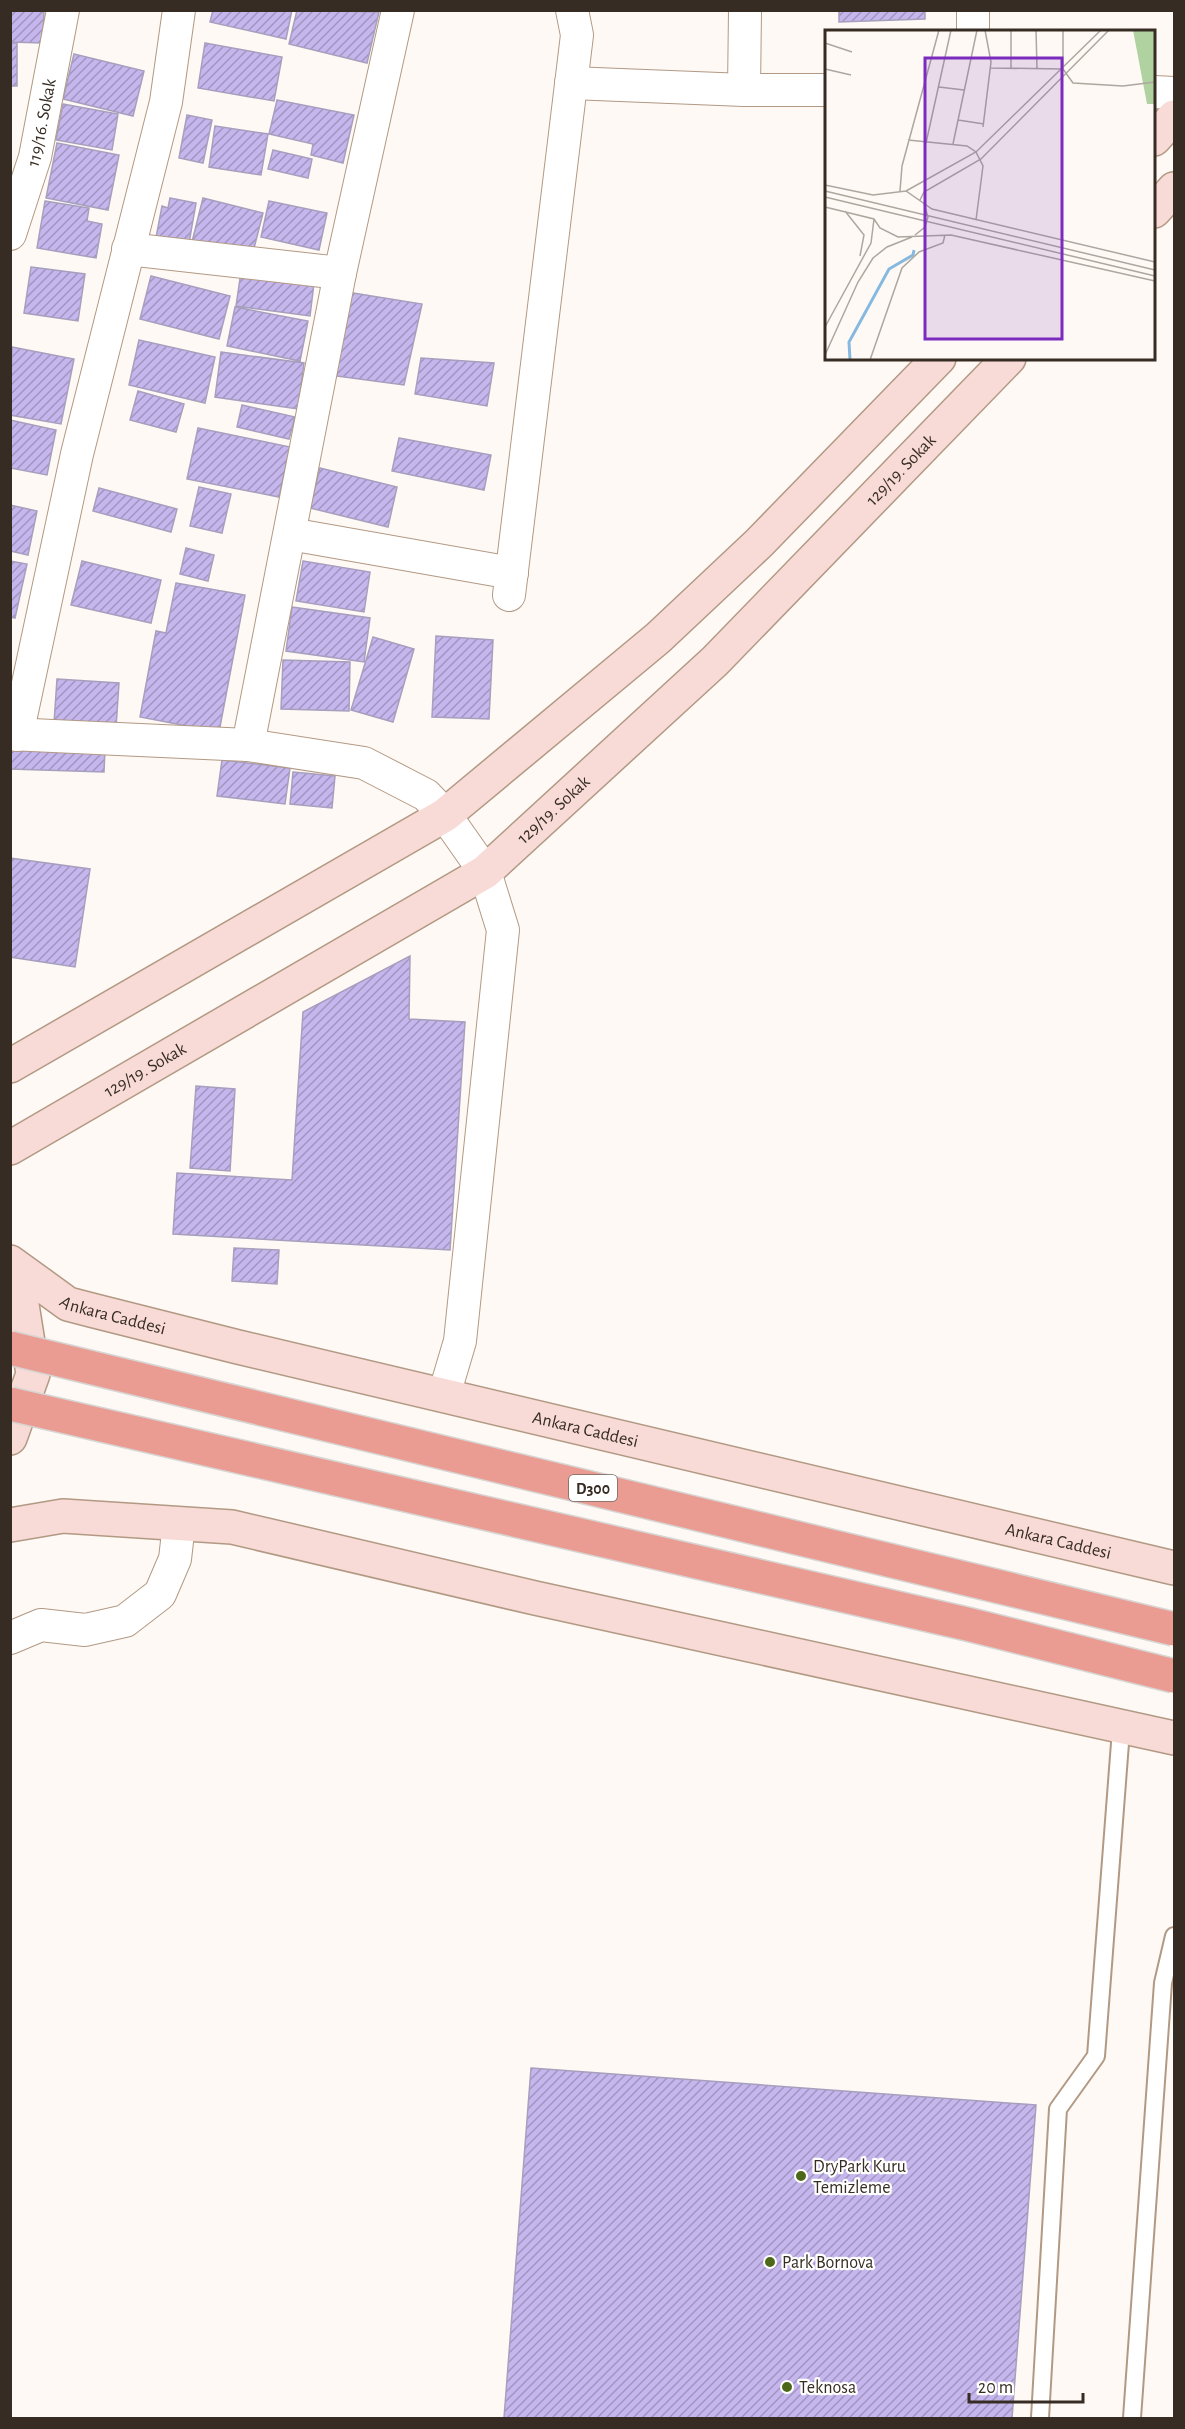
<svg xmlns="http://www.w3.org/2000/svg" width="1185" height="2429" viewBox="0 0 1185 2429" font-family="'Alegreya Sans',sans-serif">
	<defs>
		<pattern id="building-hatch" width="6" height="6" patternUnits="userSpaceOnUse" patternTransform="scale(1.5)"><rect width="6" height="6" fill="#c5b7ee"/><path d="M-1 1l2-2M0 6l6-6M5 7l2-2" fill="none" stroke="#a195c0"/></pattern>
	</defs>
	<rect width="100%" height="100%" fill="#fef9f4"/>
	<path fill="url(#building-hatch)" stroke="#a69fbd" stroke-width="1.5" d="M 10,10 L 44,10 L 43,43 L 10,42 Z
		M 213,10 L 292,10 L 286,39 L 210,22 Z
		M 297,10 L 379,12 L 367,63 L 289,44 Z
		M 839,10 L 925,10 L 925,19 L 839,22 Z
		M 10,43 L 17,43 L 17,86 L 10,86 Z
		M 205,43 L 282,57 L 274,101 L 198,88 Z
		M 74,54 L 144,71 L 133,116 L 63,99 Z
		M 277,100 L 354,115 L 343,163 L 311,155 L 313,144 L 269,134 Z
		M 63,104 L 118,114 L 112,150 L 56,140 Z
		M 187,115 L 212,120 L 203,163 L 179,158 Z
		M 215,126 L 268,134 L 261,175 L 209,167 Z
		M 57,143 L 119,155 L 108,210 L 46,198 Z
		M 273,150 L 312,159 L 308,178 L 268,169 Z
		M 170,198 L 196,203 L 188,249 L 155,243 L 162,206 L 168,208 Z
		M 203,198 L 263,213 L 251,260 L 191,246 Z
		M 45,201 L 89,208 L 87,221 L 102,224 L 96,258 L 37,248 Z
		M 269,201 L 327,213 L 319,250 L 261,237 Z
		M 242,265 L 315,275 L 310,316 L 236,306 Z
		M 31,267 L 85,274 L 78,321 L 24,313 Z
		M 151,276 L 230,296 L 219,339 L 140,319 Z
		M 347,292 L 422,304 L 404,385 L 330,375 Z
		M 235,307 L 308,321 L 300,361 L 227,346 Z
		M 139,340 L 215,357 L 205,403 L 129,385 Z
		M 12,347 L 74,359 L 61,424 L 10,415 Z
		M 221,352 L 304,363 L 298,409 L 215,397 Z
		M 421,358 L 494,363 L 487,406 L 415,394 Z
		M 138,391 L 184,404 L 176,432 L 130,420 Z
		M 242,405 L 295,417 L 289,439 L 237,427 Z
		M 10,420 L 56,430 L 47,475 L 10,468 Z
		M 198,428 L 290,447 L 279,497 L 187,479 Z
		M 399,438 L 491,455 L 484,490 L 392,471 Z
		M 320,468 L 397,487 L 388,527 L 310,508 Z
		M 199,487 L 231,494 L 222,533 L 190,526 Z
		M 99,488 L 177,509 L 171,532 L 93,511 Z
		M 10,505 L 37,511 L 28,555 L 10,551 Z
		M 186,548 L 214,555 L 208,581 L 180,574 Z
		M 10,561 L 27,564 L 15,618 L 10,617 Z
		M 82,561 L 161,580 L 151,623 L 71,605 Z
		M 303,561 L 370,572 L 364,612 L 296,601 Z
		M 176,583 L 245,595 L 219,732 L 140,717 L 156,631 L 166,633 Z
		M 292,607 L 370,618 L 364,662 L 286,651 Z
		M 436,636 L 493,640 L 489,719 L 432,717 Z
		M 373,637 L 414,649 L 393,722 L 351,710 Z
		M 283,660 L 350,662 L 349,711 L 281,709 Z
		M 57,679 L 119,683 L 116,728 L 54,723 Z
		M 10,746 L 105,749 L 104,772 L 10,769 Z
		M 222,760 L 290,768 L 285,804 L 217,796 Z
		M 293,772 L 335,776 L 332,808 L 290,804 Z
		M 10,858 L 90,869 L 75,967 L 10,957 Z
		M 410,956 L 409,1019 L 465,1022 L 450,1250 L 173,1234 L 177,1173 L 292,1180 L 303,1012 Z
		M 196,1086 L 235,1089 L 230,1171 L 190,1168 Z
		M 234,1248 L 279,1250 L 277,1284 L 232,1281 Z
		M 531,2068 L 1036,2105 L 1012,2418 L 504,2418 Z"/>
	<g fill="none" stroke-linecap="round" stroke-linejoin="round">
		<defs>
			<path id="service" d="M 1040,2418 L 1058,2109 L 1096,2056 L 1121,1730 L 1113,1728
				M 1132,2418 L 1163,1983 L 1174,1936"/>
			<g id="minor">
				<path d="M 973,10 L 973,32"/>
				<path d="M 571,83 L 744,90 L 826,90"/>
				<path d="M 744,90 L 745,10"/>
				<path d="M 1154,92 L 1174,93"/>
				<path id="s1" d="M 10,234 L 35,157 L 63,10"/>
				<path d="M 128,249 L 340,273"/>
				<path d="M 290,534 L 512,573"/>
				<path d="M 509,595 L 577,35 L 572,10"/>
				<path d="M 10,734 L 248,745 L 364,763 L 426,795 L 445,815 L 485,872 L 503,930 L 460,1341 L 444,1395"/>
				<path d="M 17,735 L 77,454 L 166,102 L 179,10"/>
				<path d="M 248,745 L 340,273 L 398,10"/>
				<path d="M 10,1638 L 41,1625 L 85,1630 L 125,1621 L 160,1594 L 175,1559 L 179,1524"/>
			</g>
			<g id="secondary">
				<path d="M 1154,139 L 1174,117"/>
				<path d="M 1154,211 L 1174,189"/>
				<path d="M 10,1066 L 445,815 L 658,638 L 759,543 L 939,358"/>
				<path id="s2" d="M 10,1148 L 485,872 L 715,661 L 1009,358"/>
				<path id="s3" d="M 10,1262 L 68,1304 L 91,1310 L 238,1347 L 1174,1568"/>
				<path d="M 10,1281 L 20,1292 L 33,1374 L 10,1438"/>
				<path d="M 10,1525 L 63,1516 L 232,1527 L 535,1598 L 1174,1738"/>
			</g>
		</defs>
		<use href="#service" stroke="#b29984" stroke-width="20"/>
		<use href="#minor" stroke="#b29984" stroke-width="34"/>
		<use href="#secondary" stroke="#b29984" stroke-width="36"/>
		<use href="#service" stroke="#fff" stroke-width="16"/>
		<use href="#minor" stroke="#fff" stroke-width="32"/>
		<use href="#secondary" stroke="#f8dad6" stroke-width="33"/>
		<defs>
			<path id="trunk-bridge" d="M 10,1348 L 1174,1629
				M 10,1404 L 967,1624 L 1174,1676"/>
		</defs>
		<use href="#trunk-bridge" stroke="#d7d5d3" stroke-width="36" stroke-linecap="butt"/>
		<use href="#trunk-bridge" stroke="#eb9c92" stroke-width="33"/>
	</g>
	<g fill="#4e681a" stroke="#fff" stroke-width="2">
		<circle cx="801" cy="2176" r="6"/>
		<circle cx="770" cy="2262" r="6"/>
		<circle cx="787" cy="2387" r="6"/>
	</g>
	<g text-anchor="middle" stroke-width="4.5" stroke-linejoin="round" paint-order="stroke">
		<rect fill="#fff" stroke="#726b65" stroke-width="1.5" x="569" y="1475" width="48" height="26" rx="4.5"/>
		<g font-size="16" font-weight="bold" fill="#362c23">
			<text x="593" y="1494">D300</text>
		</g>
		<g font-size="18" fill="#362c23" stroke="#fff">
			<text dy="6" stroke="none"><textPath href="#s1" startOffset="116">119/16. Sokak</textPath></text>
			<text dy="6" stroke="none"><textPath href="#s2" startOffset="1128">129/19. Sokak</textPath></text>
			<text dy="6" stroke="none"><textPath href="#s2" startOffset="642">129/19. Sokak</textPath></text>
			<text dy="6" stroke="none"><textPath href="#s2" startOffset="156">129/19. Sokak</textPath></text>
			<text dy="6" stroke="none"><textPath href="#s3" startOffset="118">Ankara Caddesi</textPath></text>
			<text dy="6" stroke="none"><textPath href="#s3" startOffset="604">Ankara Caddesi</textPath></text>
			<text dy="6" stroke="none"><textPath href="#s3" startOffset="1090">Ankara Caddesi</textPath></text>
		</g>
		<g font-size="18" fill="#362c23" stroke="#fff" text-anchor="start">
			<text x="813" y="2172">DryPark Kuru<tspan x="813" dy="21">Temizleme</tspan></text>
			<text x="782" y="2268">Park Bornova</text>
			<text x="799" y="2393">Teknosa</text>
		</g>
	</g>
	<g transform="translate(825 30)">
		<rect width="330" height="330" fill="#fef9f4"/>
		<path d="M 308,0 L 330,0 L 330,74 L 322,74 Z" fill="#afd2a0"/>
		<path fill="none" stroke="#85b9e0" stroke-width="3" d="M 25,330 L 24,312 L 64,239 L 88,225 L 89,220"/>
		<path fill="none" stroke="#aea7a0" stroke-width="1.5" d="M 211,0 L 212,38M 238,0 L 238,39 L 248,53 L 298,56 L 330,52M 0,13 L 27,22M 166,38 L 238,39M 186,38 L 186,0M 0,39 L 26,45M 114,57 L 139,60M 133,90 L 159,94M 158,97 L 166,32 L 160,0M 83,110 L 142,116 L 151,122 L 158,136 L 151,190M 101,113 L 126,0M 128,114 L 152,0M 0,155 L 48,165 L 81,161 L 107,179 L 330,232M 0,161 L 330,240M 75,161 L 77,136 L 114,0M 81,161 L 151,122 L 276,0M 0,167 L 330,246M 95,170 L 99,162 L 156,129 L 284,0M 0,177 L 49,189 L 55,198 L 73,207 L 126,205 L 330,251M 20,181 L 39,205 L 35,226M 90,205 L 100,197 L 103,187 L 99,174M 0,297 L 46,213 L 49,189M 0,325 L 33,252 L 48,228 L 62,217 L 87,207M 45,330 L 77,238 L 94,222 L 118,213 L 120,205"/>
		<path fill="#7b2cbf" fill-opacity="0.15" stroke="#7b2cbf" stroke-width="3" d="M 100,28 L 237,28 L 237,309 L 100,309 Z"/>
		<rect width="330" height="330" fill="none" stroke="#362c23" stroke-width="3"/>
	</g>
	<rect width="1185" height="2429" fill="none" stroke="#362c23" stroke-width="24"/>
	<path d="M969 2393v9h114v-9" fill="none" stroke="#362c23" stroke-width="3"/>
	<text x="978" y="2393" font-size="18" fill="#362c23" stroke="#ffffff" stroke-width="4.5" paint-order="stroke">20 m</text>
</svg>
